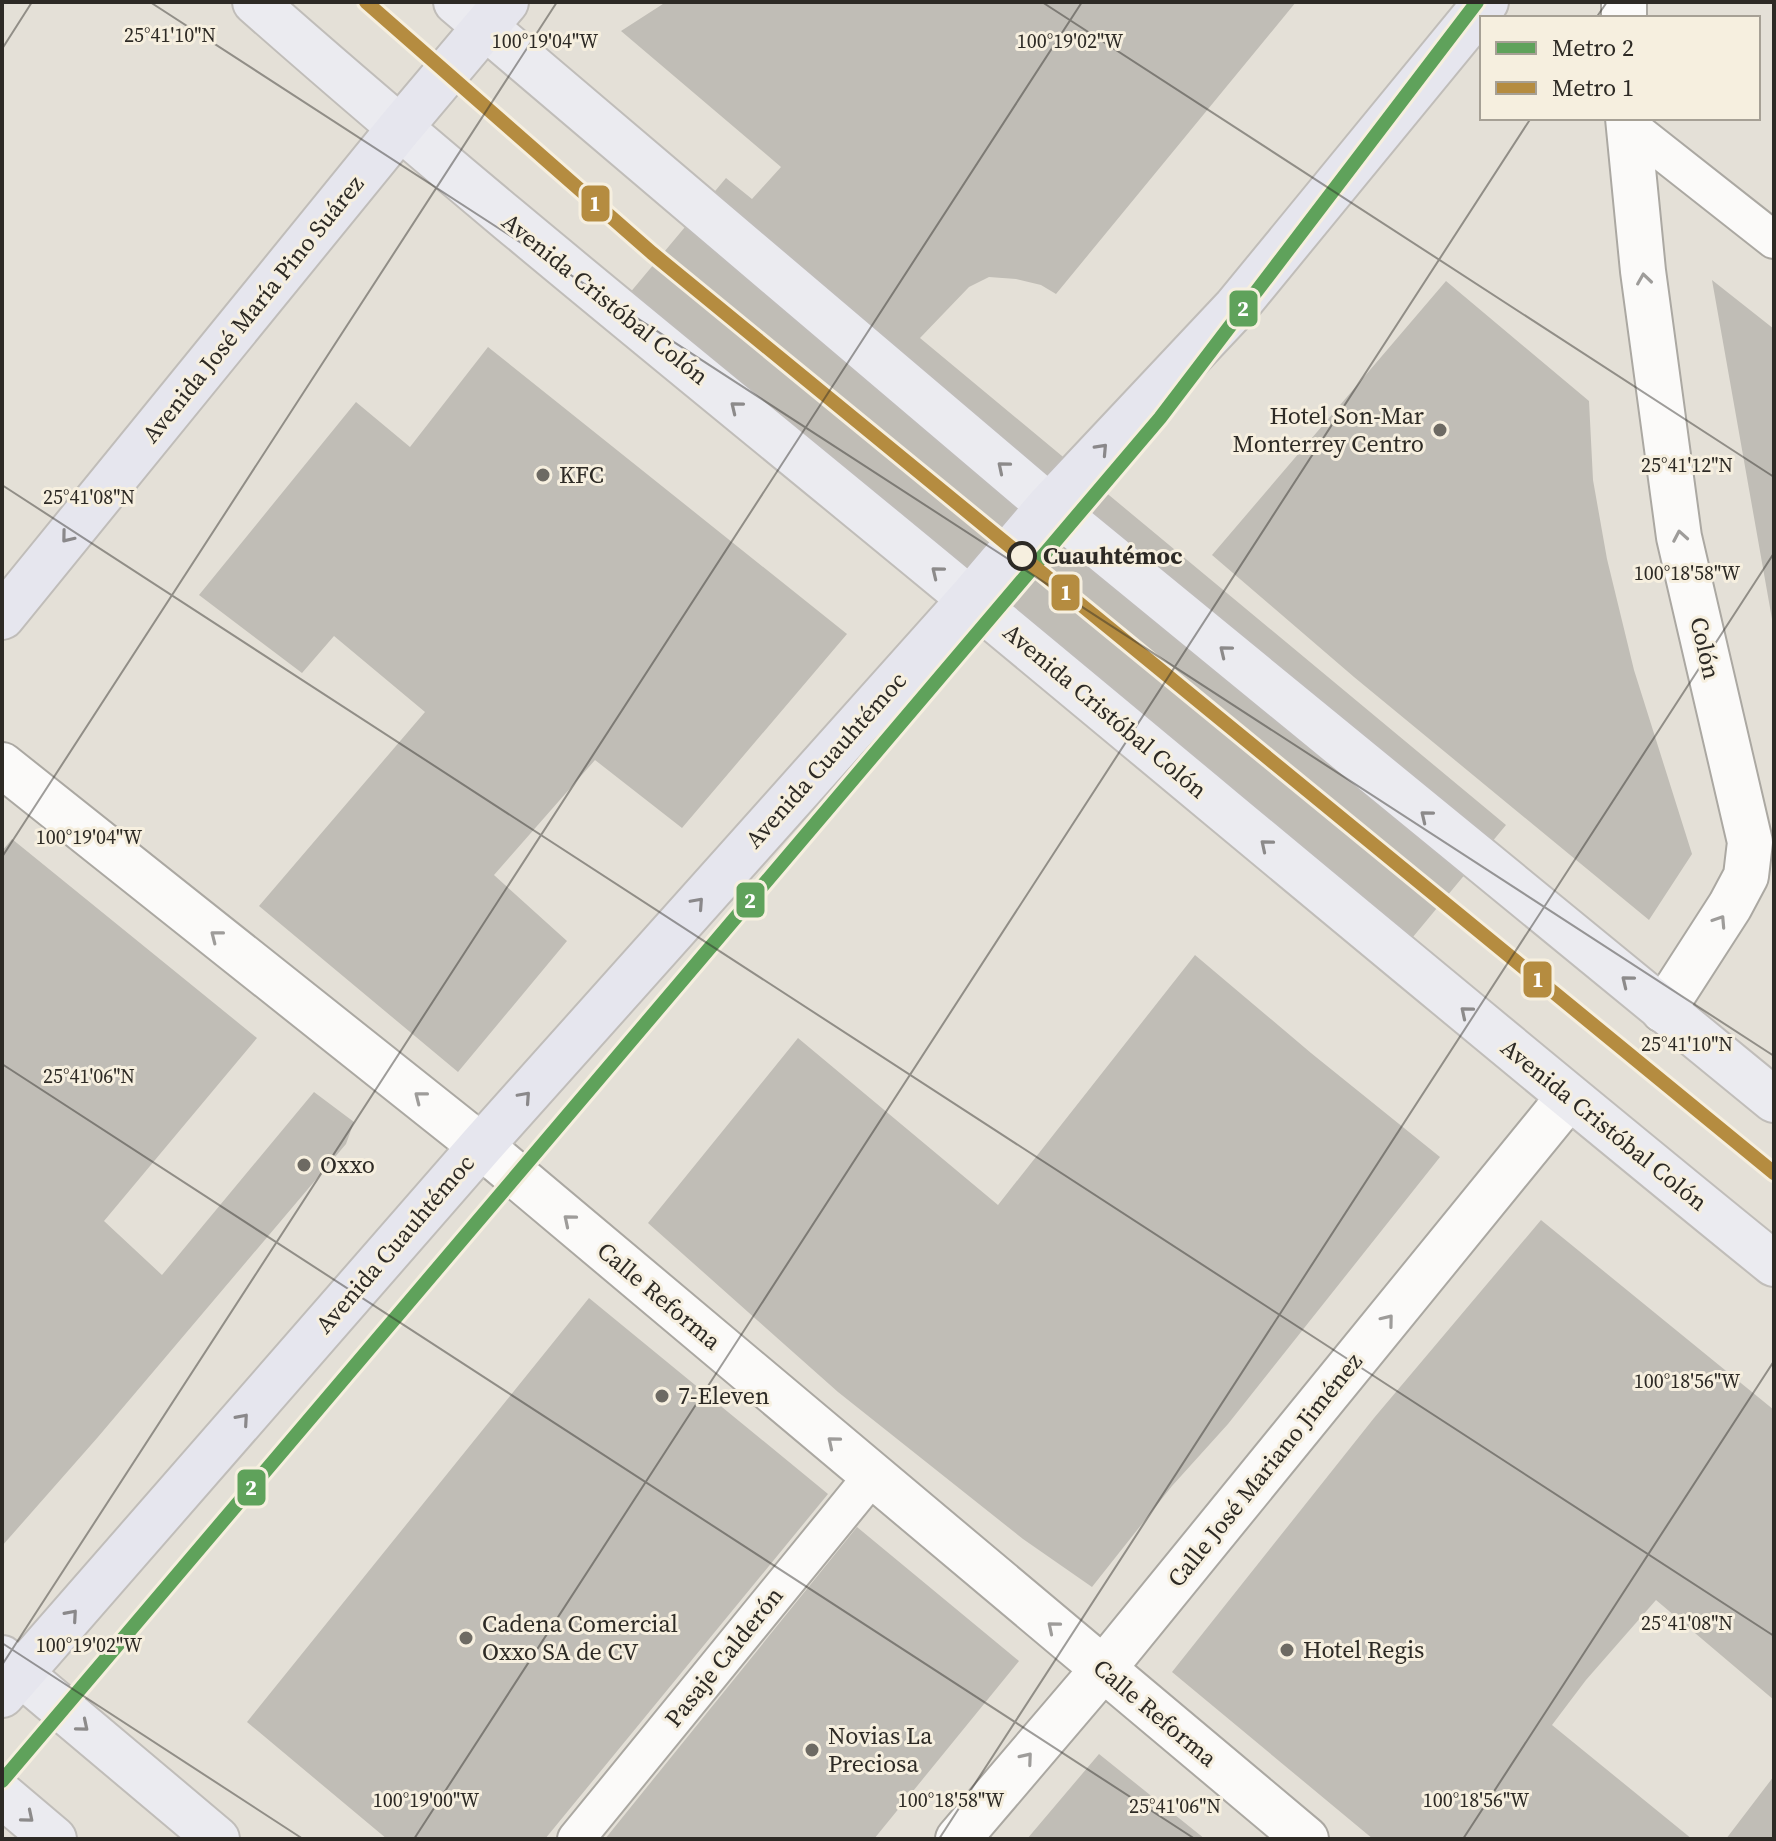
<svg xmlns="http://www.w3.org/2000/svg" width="1776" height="1841" viewBox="0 0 1776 1841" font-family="'Source Serif 4',serif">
	<rect width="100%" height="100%" fill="#e4e0d7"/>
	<path fill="#c0bdb6" d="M 666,2 L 1296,2 L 1056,294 L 1041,285 L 1016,279 L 989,277 L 969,287 L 920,338 L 1506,825 L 1388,967 L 608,319 L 726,178 L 752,199 L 781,167 L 621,31 Z
		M 1712,280 L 1774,329 L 1774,619 L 1772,619 Z
		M 1446,281 L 1589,401 L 1593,480 L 1607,559 L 1634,670 L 1692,854 L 1649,920 L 1354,677 L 1212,555 Z
		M 488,347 L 847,634 L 682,828 L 595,760 L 494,875 L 567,941 L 458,1072 L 259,906 L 425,712 L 334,636 L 302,673 L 199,595 L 356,402 L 410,447 Z
		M 12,839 L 257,1038 L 104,1221 L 162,1275 L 314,1092 L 354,1122 L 346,1144 L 98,1437 L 2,1546 L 2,851 Z
		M 1195,955 L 1311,1053 L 1440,1157 L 1228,1424 L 1172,1486 L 1092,1587 L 1023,1539 L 838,1392 L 648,1223 L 798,1038 L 998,1205 Z
		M 1541,1220 L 1774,1410 L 1774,1700 L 1656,1600 L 1586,1680 L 1552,1725 L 1692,1839 L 1373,1839 L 1172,1672 L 1374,1418 Z
		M 589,1298 L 828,1494 L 545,1839 L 387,1839 L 247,1722 Z
		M 857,1527 L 1019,1661 L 874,1839 L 605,1839 Z
		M 1099,1754 L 1205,1839 L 1027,1839 Z
		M 1774,1776 L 1774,1839 L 1726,1839 Z"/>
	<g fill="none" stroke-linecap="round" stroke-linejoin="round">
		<defs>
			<path id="pedestrian" d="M 1628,125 L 1774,240
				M 576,1839 L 873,1475"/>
			<path id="minor" d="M 1624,2 L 1624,18
				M 1628,118 L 1643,271 L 1679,537 L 1750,842 L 1746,876 L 1730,906 L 1663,1010
				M 958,1839 L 1103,1669 L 1569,1097"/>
			<path id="tertiary" d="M 2,765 L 481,1146 L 1306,1839"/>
			<path id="primary" d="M 255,2 C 488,208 731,401 971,600 C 1238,821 1504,1045 1774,1264
				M 456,2 L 1049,506 L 1774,1100
				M 2,1658 L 217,1839
				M 2,1795 L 54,1839"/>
			<path id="trunk" d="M 2,617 L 399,129 L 506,2
				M 2,1695 L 481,1146 L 970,599 L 1049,506 L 1236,307 L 1486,2"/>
		</defs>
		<use href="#pedestrian" stroke="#aba8a2" stroke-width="40"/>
		<use href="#minor" stroke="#aba8a2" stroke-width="48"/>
		<use href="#tertiary" stroke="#aba8a2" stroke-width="48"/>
		<use href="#primary" stroke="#c0bdb9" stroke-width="48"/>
		<use href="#trunk" stroke="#c0bdb9" stroke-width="48"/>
		<use href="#pedestrian" stroke="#fbfaf9" stroke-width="36"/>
		<use href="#minor" stroke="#fbfaf9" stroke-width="44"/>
		<use href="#tertiary" stroke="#fbfaf9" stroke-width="44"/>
		<use href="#primary" stroke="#ebebf0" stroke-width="44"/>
		<use href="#trunk" stroke="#e6e6ee" stroke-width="44"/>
		<defs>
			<path id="metro-1" d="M 2,1781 L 1160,418 L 1477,2"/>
			<path id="metro-2" d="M 366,2 L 652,253 L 1774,1173"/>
		</defs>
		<use href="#metro-1" stroke="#f6efdf" stroke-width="20"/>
		<use href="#metro-2" stroke="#f6efdf" stroke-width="20"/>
		<use href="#metro-1" stroke="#5fa25b" stroke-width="14"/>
		<use href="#metro-2" stroke="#b58c40" stroke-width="14"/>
	</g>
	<defs><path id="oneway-chevron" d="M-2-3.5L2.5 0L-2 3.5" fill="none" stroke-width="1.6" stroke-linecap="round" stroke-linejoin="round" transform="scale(2)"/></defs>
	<g stroke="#9e9c9a">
		<use href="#oneway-chevron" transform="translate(1644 279) rotate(-98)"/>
		<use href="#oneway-chevron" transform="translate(1680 536) rotate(-100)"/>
		<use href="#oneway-chevron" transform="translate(1720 921) rotate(-57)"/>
		<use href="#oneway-chevron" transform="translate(216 936) rotate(-142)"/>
		<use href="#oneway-chevron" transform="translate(420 1097) rotate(-142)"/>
		<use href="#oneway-chevron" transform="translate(569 1220) rotate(-140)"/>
		<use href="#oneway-chevron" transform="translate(1388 1320) rotate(-51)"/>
		<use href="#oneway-chevron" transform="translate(833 1442) rotate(-140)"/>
		<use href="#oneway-chevron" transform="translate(1053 1627) rotate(-140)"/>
		<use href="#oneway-chevron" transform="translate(1027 1758) rotate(-50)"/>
	</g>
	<g stroke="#8c8a8a">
		<use href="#oneway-chevron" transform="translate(736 407) rotate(-141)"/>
		<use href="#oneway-chevron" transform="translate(1003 467) rotate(-140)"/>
		<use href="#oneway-chevron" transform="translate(937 572) rotate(-141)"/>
		<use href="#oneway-chevron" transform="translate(1225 651) rotate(-141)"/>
		<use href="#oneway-chevron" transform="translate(1426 816) rotate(-141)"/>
		<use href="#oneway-chevron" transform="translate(1266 845) rotate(-140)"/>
		<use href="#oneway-chevron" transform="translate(1627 981) rotate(-141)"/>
		<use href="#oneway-chevron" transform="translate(1466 1012) rotate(-140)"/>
		<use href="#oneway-chevron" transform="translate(83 1726) rotate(40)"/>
		<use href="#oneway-chevron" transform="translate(28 1817) rotate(40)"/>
	</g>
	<g stroke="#8a888a">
		<use href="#oneway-chevron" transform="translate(1102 449) rotate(-47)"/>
		<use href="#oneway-chevron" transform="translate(67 537) rotate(129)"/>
		<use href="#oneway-chevron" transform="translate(698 903) rotate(-48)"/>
		<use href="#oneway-chevron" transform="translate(525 1097) rotate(-48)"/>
		<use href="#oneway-chevron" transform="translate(243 1419) rotate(-49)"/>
		<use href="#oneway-chevron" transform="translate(72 1615) rotate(-49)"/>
	</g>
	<path fill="none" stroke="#2d2a25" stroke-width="2" stroke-opacity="0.45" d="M 150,2 L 1774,1056M 1042,2 L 1774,477M 1596,18 L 1607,2M 2,49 L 32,2M 2,485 L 1774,1636M 2,857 L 557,2M 2,1064 L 1195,1839M 2,1643 L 303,1839M 2,1665 L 1082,2M 414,1839 L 1531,118M 939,1839 L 1774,553M 1463,1839 L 1774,1361"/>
	<g fill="#6d6a63" stroke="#f6efdf" stroke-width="3">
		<circle cx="1440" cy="430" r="8"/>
		<circle cx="543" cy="475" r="8"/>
		<circle cx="304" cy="1165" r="8"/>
		<circle cx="662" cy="1396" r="8"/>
		<circle cx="466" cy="1638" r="8"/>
		<circle cx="1287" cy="1650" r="8"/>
		<circle cx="812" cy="1750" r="8"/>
	</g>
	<circle fill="#f6efdf" stroke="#2d2a25" stroke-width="4" cx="1022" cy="556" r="13"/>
	<g text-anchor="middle" stroke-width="6" stroke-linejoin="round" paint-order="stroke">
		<g font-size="24" fill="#2d2a25" stroke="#f6efdf">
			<text transform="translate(605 299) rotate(39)" y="8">Avenida Cristóbal Colón</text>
			<text transform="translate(253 309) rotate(-51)" y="8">Avenida José María Pino Suárez</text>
			<text transform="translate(1705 648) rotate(77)" y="8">Colón</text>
			<text transform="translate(1105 711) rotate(40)" y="8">Avenida Cristóbal Colón</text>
			<text transform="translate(826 760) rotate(-48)" y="8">Avenida Cuauhtémoc</text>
			<text transform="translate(1604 1125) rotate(39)" y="8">Avenida Cristóbal Colón</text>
			<text transform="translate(395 1244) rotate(-49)" y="8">Avenida Cuauhtémoc</text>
			<text transform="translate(659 1296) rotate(40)" y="8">Calle Reforma</text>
			<text transform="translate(1265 1470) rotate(-51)" y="8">Calle José Mariano Jiménez</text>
			<text transform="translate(724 1657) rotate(-51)" y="8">Pasaje Calderón</text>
			<text transform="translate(1155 1713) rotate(40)" y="8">Calle Reforma</text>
		</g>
		<g font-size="24" fill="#2d2a25" stroke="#f6efdf" text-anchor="start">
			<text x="1424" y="424" text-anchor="end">Hotel Son-Mar<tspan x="1424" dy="28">Monterrey Centro</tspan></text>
			<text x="559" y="483">KFC</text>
			<text x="320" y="1173">Oxxo</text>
			<text x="678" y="1404">7-Eleven</text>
			<text x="482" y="1632">Cadena Comercial<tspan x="482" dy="28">Oxxo SA de CV</tspan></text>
			<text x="1303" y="1658">Hotel Regis</text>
			<text x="828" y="1744">Novias La<tspan x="828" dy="28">Preciosa</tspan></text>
		</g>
		<g font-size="24" font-weight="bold" fill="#2d2a25" stroke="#f6efdf" text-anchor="start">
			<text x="1043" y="564">Cuauhtémoc</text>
		</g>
	</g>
	<g font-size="20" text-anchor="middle" fill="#2d2a25" stroke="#f6efdf" stroke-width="6" stroke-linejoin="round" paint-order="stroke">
		<text x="170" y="42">25°41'10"N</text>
		<text x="545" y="48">100°19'04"W</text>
		<text x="1070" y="48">100°19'02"W</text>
		<text x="1687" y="472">25°41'12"N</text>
		<text x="89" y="504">25°41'08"N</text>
		<text x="1687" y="580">100°18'58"W</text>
		<text x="89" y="844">100°19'04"W</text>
		<text x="1687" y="1051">25°41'10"N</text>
		<text x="89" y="1083">25°41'06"N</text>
		<text x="1687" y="1388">100°18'56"W</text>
		<text x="1687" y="1630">25°41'08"N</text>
		<text x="89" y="1652">100°19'02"W</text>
		<text x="426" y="1807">100°19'00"W</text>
		<text x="951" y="1807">100°18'58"W</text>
		<text x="1476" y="1807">100°18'56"W</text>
		<text x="1175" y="1813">25°41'06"N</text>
	</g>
	<g stroke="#f6efdf" stroke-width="3">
		<rect x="580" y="184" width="31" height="39" rx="8" fill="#b58c40"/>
		<rect x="1228" y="289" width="31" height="39" rx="8" fill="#5fa25b"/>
		<rect x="1050" y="573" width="31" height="39" rx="8" fill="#b58c40"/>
		<rect x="735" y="881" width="31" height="38" rx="8" fill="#5fa25b"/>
		<rect x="1522" y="960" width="31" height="39" rx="8" fill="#b58c40"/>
		<rect x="236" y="1468" width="31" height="39" rx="8" fill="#5fa25b"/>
	</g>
	<g font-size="22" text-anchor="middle" font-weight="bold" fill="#fff">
		<text x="595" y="211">1</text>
		<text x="1243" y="316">2</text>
		<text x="1066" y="600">1</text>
		<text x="750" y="908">2</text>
		<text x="1538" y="987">1</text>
		<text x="251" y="1495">2</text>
	</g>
	<rect width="1776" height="1841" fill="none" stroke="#2d2a25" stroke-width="8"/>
	<rect x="1480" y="16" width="280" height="104" fill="#f6efdf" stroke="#a6a095" stroke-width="2"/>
	<rect x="1496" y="42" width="40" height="12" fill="#5fa25b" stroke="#a6a095" stroke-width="2"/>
	<text x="1552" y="56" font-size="24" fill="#2d2a25">Metro 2</text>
	<rect x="1496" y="82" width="40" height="12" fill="#b58c40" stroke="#a6a095" stroke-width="2"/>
	<text x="1552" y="96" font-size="24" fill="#2d2a25">Metro 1</text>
</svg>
